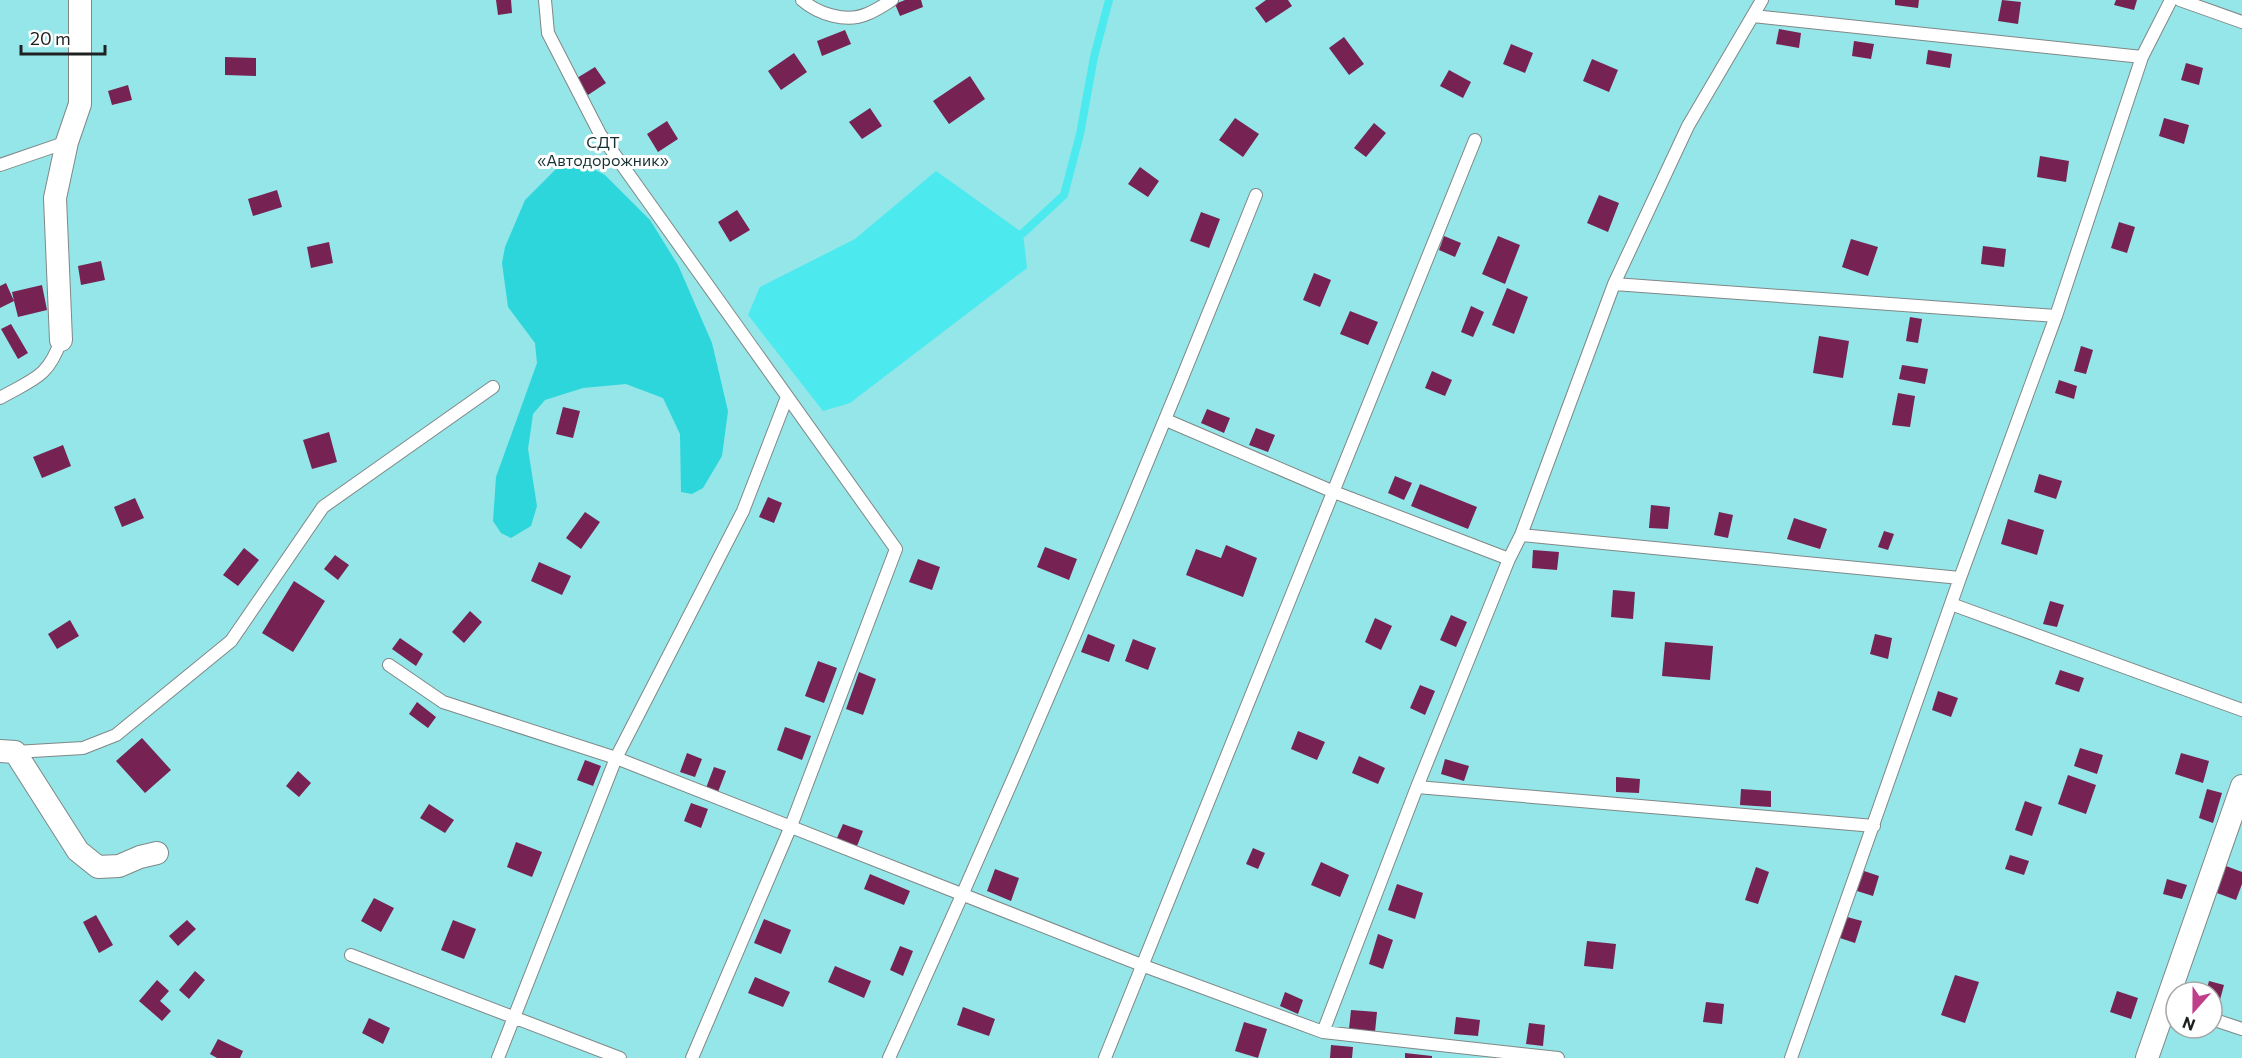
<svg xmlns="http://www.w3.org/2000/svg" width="2242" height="1058" viewBox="0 0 2242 1058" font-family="Commissioner,sans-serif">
	<rect width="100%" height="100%" fill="#eef6f6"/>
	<path fill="#94e6e8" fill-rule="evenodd" d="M 0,0 L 2242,0 L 2242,1058 L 0,1058 ZM 2176,992 L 2212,992 L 2212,1028 L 2176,1028 Z"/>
	<path fill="#2dd6da" d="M 582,163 L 605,175 L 650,220 L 678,265 L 712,343 L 728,411 L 722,456 L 703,488 L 692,494 L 681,492 L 680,434 L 663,398 L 626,384 L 583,388 L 545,400 L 533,414 L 528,449 L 537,506 L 531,526 L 511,538 L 501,533 L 493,521 L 496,477 L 537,363 L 535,343 L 508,307 L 502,263 L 505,247 L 525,200 L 556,169 L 567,164 Z"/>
	<path fill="#4ceaee" d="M 936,171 L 1023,233 L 1027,268 L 850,403 L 823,411 L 748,315 L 760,287 L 855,239 Z"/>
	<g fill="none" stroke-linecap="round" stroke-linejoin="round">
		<path stroke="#4ceaee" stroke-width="8" d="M 1023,233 L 1064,195 L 1080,134 L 1094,57 L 1109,0"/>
	</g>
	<path fill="#762253" d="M 496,0 L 511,0 L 512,13 L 498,15 Z
		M 905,0 L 921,0 L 923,7 L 900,16 L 895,4 Z
		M 1266,0 L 1288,0 L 1292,6 L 1266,23 L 1255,8 Z
		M 1895,0 L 1919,0 L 1918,8 L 1895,5 Z
		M 2002,0 L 2021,2 L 2018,24 L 1998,21 Z
		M 2116,0 L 2137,0 L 2134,10 L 2114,5 Z
		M 1779,29 L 1801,33 L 1799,48 L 1776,44 Z
		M 845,30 L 851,44 L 822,56 L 817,41 Z
		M 1344,37 L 1364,64 L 1349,75 L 1329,48 Z
		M 1854,41 L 1874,44 L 1871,59 L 1852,56 Z
		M 1511,44 L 1533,53 L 1525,73 L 1503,64 Z
		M 1928,50 L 1952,54 L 1950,68 L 1926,64 Z
		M 794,53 L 807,72 L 781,90 L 768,71 Z
		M 225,57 L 256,58 L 256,76 L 225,75 Z
		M 1592,59 L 1618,70 L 1609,92 L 1583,81 Z
		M 2186,63 L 2203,68 L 2199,85 L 2181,80 Z
		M 595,67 L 606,83 L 588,95 L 577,78 Z
		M 1449,70 L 1471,82 L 1463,98 L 1440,86 Z
		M 970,76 L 985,99 L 949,124 L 933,101 Z
		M 128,85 L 132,100 L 112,105 L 108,91 Z
		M 870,108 L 882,126 L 862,139 L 849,122 Z
		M 1235,118 L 1259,134 L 1243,157 L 1219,140 Z
		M 2164,118 L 2189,125 L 2184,144 L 2159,136 Z
		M 667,121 L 678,139 L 658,152 L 647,134 Z
		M 1374,123 L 1386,133 L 1366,157 L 1354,148 Z
		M 2040,156 L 2069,161 L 2066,182 L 2037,177 Z
		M 1140,167 L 1159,181 L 1148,197 L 1128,184 Z
		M 277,190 L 282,207 L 253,216 L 248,199 Z
		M 1599,195 L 1619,203 L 1608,232 L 1587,223 Z
		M 737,210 L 750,230 L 730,242 L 718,222 Z
		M 1201,212 L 1220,219 L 1209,248 L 1190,241 Z
		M 2119,222 L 2135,227 L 2127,253 L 2111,248 Z
		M 1444,236 L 1461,243 L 1455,257 L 1439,250 Z
		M 1498,236 L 1520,245 L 1505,284 L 1482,274 Z
		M 1851,239 L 1878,247 L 1868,276 L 1842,267 Z
		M 329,242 L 333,263 L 311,268 L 307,247 Z
		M 1983,246 L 2006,249 L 2004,267 L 1981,264 Z
		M 101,261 L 105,280 L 81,285 L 78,266 Z
		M 1314,273 L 1331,280 L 1320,307 L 1303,300 Z
		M 6,283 L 14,301 L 12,292 L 42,285 L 47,310 L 18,317 L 14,301 L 0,308 L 0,286 Z
		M 1507,288 L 1528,297 L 1514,334 L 1492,325 Z
		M 1471,306 L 1484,312 L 1473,337 L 1461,332 Z
		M 1350,311 L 1378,322 L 1368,345 L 1340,334 Z
		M 1910,317 L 1922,319 L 1918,343 L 1906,341 Z
		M 11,324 L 28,353 L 18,359 L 1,329 Z
		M 1819,336 L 1849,341 L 1843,378 L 1813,373 Z
		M 2081,346 L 2093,350 L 2086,374 L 2074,371 Z
		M 1902,365 L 1928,369 L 1925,384 L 1899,379 Z
		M 1432,371 L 1452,380 L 1445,396 L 1425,388 Z
		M 2059,380 L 2077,386 L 2074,399 L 2055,393 Z
		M 1898,393 L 1915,396 L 1910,427 L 1892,425 Z
		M 563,407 L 580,411 L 573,438 L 556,434 Z
		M 1207,409 L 1230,418 L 1224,433 L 1201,423 Z
		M 1256,428 L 1275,435 L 1268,452 L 1249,445 Z
		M 329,432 L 337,462 L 312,469 L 303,440 Z
		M 63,445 L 71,466 L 42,478 L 33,457 Z
		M 2039,474 L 2062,481 L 2056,499 L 2034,492 Z
		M 1395,476 L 1412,483 L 1404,500 L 1388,493 Z
		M 1420,484 L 1477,507 L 1468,529 L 1411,506 Z
		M 768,497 L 782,503 L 774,523 L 759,517 Z
		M 135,498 L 144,518 L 122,527 L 114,507 Z
		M 1651,505 L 1670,507 L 1668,529 L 1649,528 Z
		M 585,512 L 600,522 L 581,549 L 566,538 Z
		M 1719,512 L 1733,515 L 1728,538 L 1714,535 Z
		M 1794,518 L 1827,529 L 1820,549 L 1787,539 Z
		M 2008,519 L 2044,530 L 2037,555 L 2001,544 Z
		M 1884,531 L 1894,534 L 1888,550 L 1878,547 Z
		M 1226,545 L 1257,558 L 1243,597 L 1186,575 L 1196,549 L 1221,558 Z
		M 1045,547 L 1077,559 L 1069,580 L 1037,567 Z
		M 244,548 L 259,560 L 238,586 L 223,575 Z
		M 1533,550 L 1559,552 L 1557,570 L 1532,568 Z
		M 335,555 L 349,565 L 338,580 L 324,569 Z
		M 918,559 L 940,567 L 932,590 L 909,582 Z
		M 539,562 L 571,576 L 562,595 L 531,581 Z
		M 294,581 L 325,601 L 293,652 L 262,633 Z
		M 1613,590 L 1635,592 L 1633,619 L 1611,617 Z
		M 2050,601 L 2064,605 L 2057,627 L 2043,624 Z
		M 470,611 L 482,622 L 464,643 L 452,632 Z
		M 1451,615 L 1467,622 L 1456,647 L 1440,640 Z
		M 1375,618 L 1392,626 L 1381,650 L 1365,642 Z
		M 70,620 L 79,636 L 57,649 L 48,634 Z
		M 1088,634 L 1115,645 L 1109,662 L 1081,652 Z
		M 1875,634 L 1892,638 L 1888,659 L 1870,654 Z
		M 400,638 L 423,654 L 416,666 L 392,649 Z
		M 1133,639 L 1156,648 L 1148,670 L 1125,661 Z
		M 1665,642 L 1713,646 L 1710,680 L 1662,676 Z
		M 818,661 L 837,668 L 824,703 L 805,696 Z
		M 2060,670 L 2084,678 L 2079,692 L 2055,684 Z
		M 859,672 L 876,679 L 863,715 L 846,709 Z
		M 1420,685 L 1435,691 L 1425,715 L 1410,708 Z
		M 1938,691 L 1958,698 L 1951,717 L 1932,710 Z
		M 417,702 L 436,717 L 428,728 L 409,714 Z
		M 785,727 L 811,736 L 802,760 L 777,750 Z
		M 1298,731 L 1325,742 L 1317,760 L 1291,749 Z
		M 142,738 L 171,770 L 145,793 L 116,761 Z
		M 2080,748 L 2103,755 L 2097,774 L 2074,766 Z
		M 687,753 L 702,759 L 695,777 L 680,772 Z
		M 2181,753 L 2209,761 L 2203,783 L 2175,774 Z
		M 1359,756 L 1385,768 L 1378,784 L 1352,773 Z
		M 1445,759 L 1469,766 L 1464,781 L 1441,774 Z
		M 585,760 L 601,766 L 593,786 L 577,780 Z
		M 714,767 L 726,771 L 718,792 L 706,788 Z
		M 298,771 L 311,783 L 299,797 L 286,786 Z
		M 2068,775 L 2096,785 L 2086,814 L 2058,804 Z
		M 1616,777 L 1640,779 L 1639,793 L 1616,792 Z
		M 1741,789 L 1771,791 L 1771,807 L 1740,805 Z
		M 2207,789 L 2222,793 L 2213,823 L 2199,818 Z
		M 2025,801 L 2042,807 L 2032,836 L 2015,830 Z
		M 691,803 L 708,809 L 701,828 L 684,821 Z
		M 429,804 L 454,820 L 445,833 L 420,818 Z
		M 843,824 L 863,831 L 857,846 L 837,838 Z
		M 516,842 L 542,852 L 532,877 L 507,867 Z
		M 1253,848 L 1265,853 L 1258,869 L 1246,864 Z
		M 2010,855 L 2029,861 L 2024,875 L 2005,869 Z
		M 1321,862 L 1349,875 L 1340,897 L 1311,885 Z
		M 2226,866 L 2242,872 L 2242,884 L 2236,900 L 2217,893 Z
		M 1756,867 L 1769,872 L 1758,904 L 1745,900 Z
		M 995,869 L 1019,878 L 1011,901 L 987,891 Z
		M 1864,871 L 1879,876 L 1873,896 L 1857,891 Z
		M 870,874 L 910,891 L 904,905 L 864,889 Z
		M 2167,879 L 2187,885 L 2182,899 L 2163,894 Z
		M 1397,884 L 1423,893 L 1415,919 L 1388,910 Z
		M 374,898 L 394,908 L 381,932 L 361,921 Z
		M 96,915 L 113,945 L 99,953 L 83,922 Z
		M 1847,917 L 1862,921 L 1855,943 L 1840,938 Z
		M 764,919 L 791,930 L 781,954 L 754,943 Z
		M 187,920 L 196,929 L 178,946 L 169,936 Z
		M 453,920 L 476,929 L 464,959 L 441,950 Z
		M 1378,934 L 1393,940 L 1383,969 L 1369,964 Z
		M 1587,941 L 1616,944 L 1613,969 L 1584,966 Z
		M 900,946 L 913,951 L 903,976 L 890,970 Z
		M 835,966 L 871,981 L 864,998 L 828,982 Z
		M 195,971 L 205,980 L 189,999 L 179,990 Z
		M 1955,975 L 1979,982 L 1965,1023 L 1941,1015 Z
		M 755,977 L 790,992 L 783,1007 L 748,993 Z
		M 157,980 L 169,991 L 160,1001 L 171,1011 L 162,1021 L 139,1001 Z
		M 2209,981 L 2224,985 L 2218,1007 L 2212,1006 L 2212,992 L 2206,992 Z
		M 2117,991 L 2138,998 L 2131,1019 L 2110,1012 Z
		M 1285,992 L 1303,1000 L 1298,1014 L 1280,1006 Z
		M 1706,1002 L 1724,1004 L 1722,1024 L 1703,1022 Z
		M 963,1007 L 995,1019 L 989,1036 L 957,1025 Z
		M 1351,1010 L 1377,1012 L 1375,1032 L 1349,1029 Z
		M 1456,1017 L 1480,1020 L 1478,1036 L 1454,1034 Z
		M 369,1018 L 390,1028 L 383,1044 L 362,1033 Z
		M 1244,1022 L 1267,1029 L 1258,1058 L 1235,1051 Z
		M 1529,1023 L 1545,1025 L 1543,1046 L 1526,1044 Z
		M 218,1039 L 243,1051 L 240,1058 L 217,1058 L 210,1054 Z
		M 1331,1045 L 1353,1047 L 1352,1058 L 1330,1058 Z
		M 1405,1053 L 1432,1056 L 1432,1058 L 1405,1058 Z"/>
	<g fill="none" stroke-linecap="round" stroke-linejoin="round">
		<defs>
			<path id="service" d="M 545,0 L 548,33 L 600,134 L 896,549 L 791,826 L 692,1058
				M 802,0 C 818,14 846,23 867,14 C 875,11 884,5 892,0
				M 2180,0 L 2242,22
				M 1753,16 L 2142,57
				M 0,165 L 67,142
				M 1614,284 L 2056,316
				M 0,398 C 33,379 48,378 61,340
				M 1166,420 L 1334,492 L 1509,559
				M 1521,535 L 1960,578
				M 1951,604 L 2242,710
				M 389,665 L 443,702 L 616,758 L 743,511 L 787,397
				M 15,752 L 83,748 L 116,735 L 231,641 L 323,507 L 493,387
				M 1417,787 L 1874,826
				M 351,955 L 620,1058
				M 2212,1019 L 2242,1029
				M 1323,1032 L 1417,787 L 1509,559 L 1521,535 L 1614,284 L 1688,126 L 1762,0
				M 498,1058 L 616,758 L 1144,966 L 1323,1032 L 1558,1058
				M 889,1058 C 1018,774 1140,486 1256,195
				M 1105,1058 L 1475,140
				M 1791,1058 L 1960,578 L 2056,316 L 2142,57 L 2171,0"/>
			<path id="minor" d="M 61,340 L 55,198 L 67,142 L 80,104 L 80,0
				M 0,751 L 15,752 L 78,851 L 98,867 L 119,866 L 140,857 L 157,853
				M 2147,1058 L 2242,786"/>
		</defs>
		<use href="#service" stroke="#808787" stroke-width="14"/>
		<use href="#minor" stroke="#808787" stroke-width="24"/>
		<use href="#service" stroke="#fff" stroke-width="12"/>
		<use href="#minor" stroke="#fff" stroke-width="22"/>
	</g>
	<g text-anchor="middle" stroke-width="6" stroke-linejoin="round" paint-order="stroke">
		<g font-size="16" fill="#173131" stroke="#fff">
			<text x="603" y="148">СДТ<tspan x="603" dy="18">«Автодорожник»</tspan></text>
		</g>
	</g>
	<g transform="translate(2194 1010) rotate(201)"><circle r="28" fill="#ffffff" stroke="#a5a6a6" stroke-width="1.5"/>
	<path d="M0-4.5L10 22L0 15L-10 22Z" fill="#c03f8a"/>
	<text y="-9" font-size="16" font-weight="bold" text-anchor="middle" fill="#1e2121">N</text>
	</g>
	<path d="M21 45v9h84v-9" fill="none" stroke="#1e2121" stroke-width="3"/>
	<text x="30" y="45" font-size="18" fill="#1e2121" stroke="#ffffff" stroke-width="4.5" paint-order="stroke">20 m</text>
</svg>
